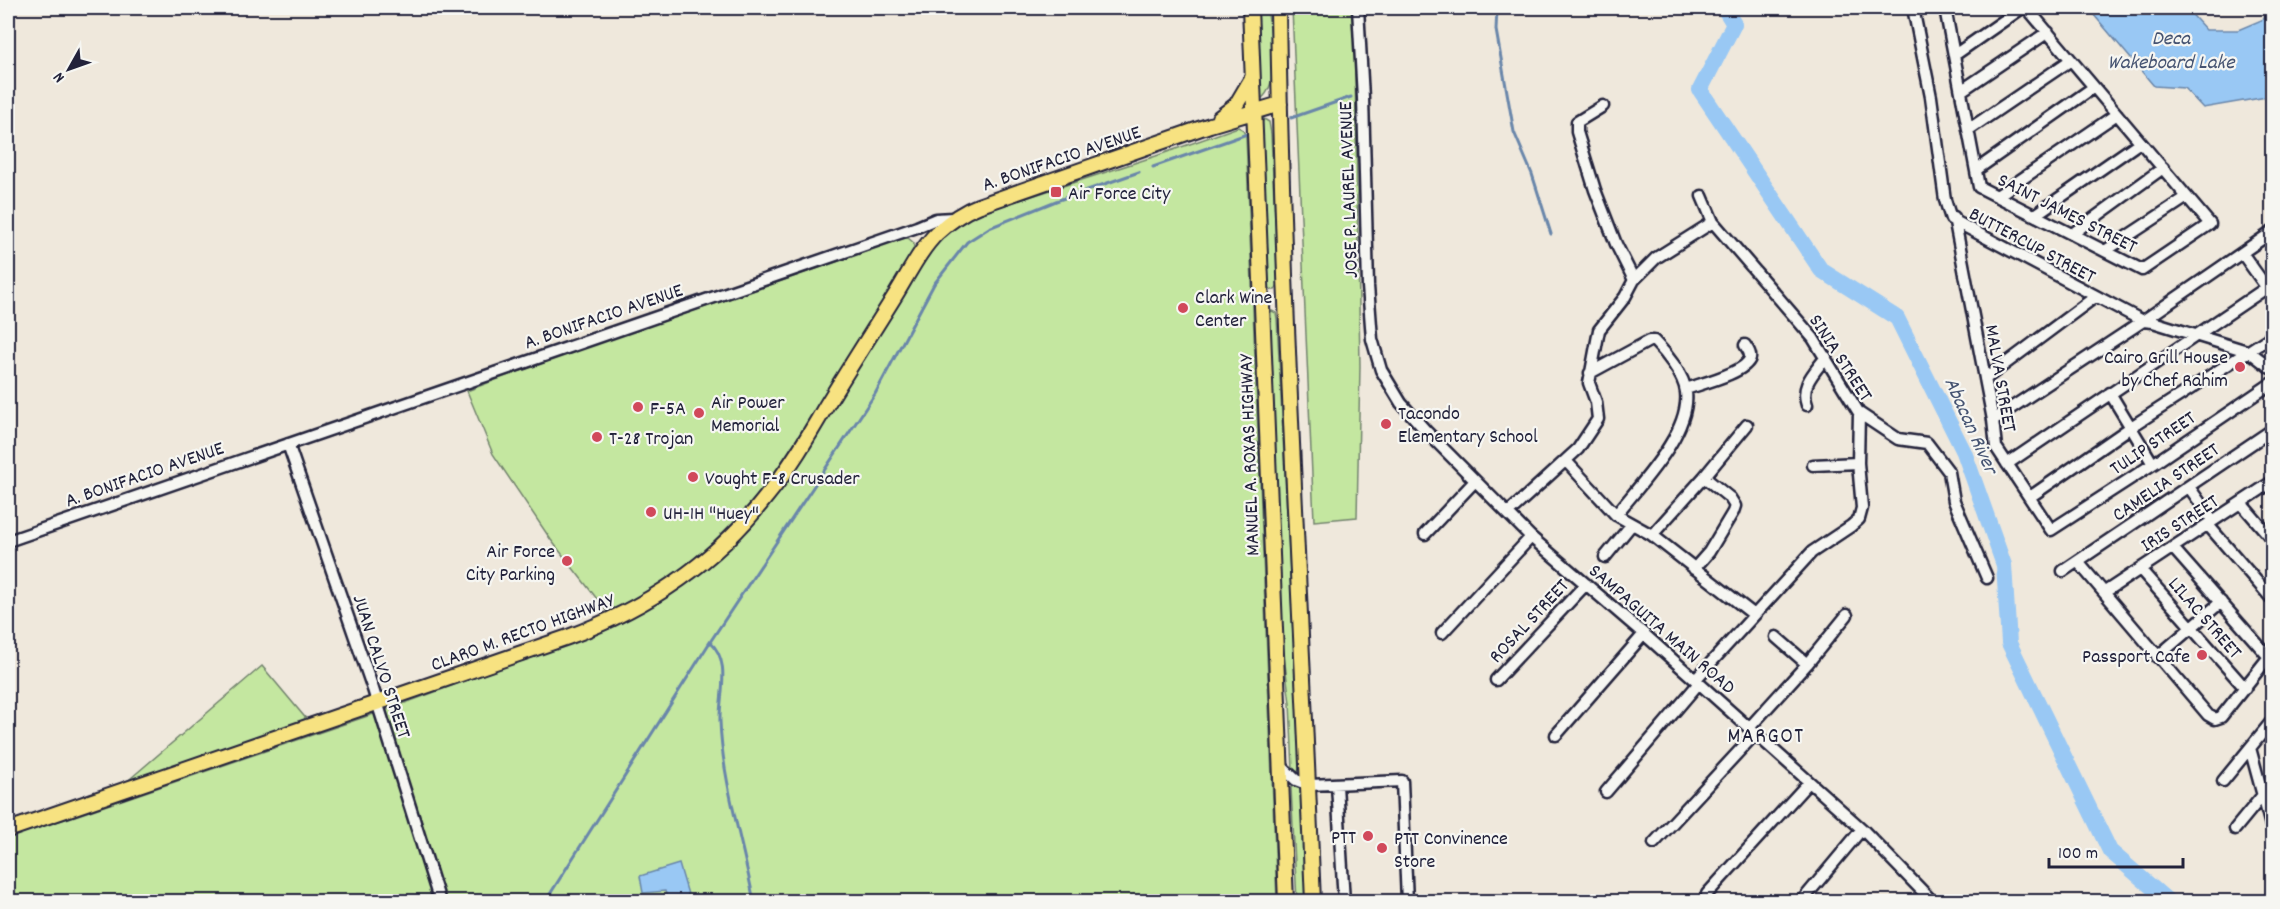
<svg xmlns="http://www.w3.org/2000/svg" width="2280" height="909" viewBox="0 0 2280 909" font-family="Dekko,sans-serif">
	<rect width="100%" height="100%" fill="#efe8dc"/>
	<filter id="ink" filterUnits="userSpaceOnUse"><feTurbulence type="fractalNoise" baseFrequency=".0167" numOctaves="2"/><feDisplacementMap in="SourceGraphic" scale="12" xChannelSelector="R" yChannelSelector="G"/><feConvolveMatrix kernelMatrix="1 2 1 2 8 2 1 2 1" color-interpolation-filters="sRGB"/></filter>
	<g filter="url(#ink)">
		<path fill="#c4e7a0" stroke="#73846e" stroke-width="1.5" d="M 1257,8 L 1267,8 C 1270,31 1282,83 1261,99 Z
			M 1292,8 L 1354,8 L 1360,366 L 1357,517 L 1314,521 Z
			M 1264,119 L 1269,122 L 1271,134 L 1278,285 L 1275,290 L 1272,290 L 1268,287 L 1261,125 Z
			M 1238,127 L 1242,129 L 1246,136 L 1277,901 L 8,902 L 8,836 L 69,818 L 394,707 L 610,628 L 661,599 L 726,547 L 914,273 C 933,248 950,225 979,213 L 1156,156 Z
			M 908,238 L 914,243 L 913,255 C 845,368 782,494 675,574 C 655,589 630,601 608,613 L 551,540 L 493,454 L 467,391 C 609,336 756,293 899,239 Z
			M 1272,311 L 1276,313 L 1277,319 L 1300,768 L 1297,773 L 1293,770 L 1290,703 L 1283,648 L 1276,518 L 1268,314 Z
			M 262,666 L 308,721 L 124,784 Z
			M 1295,783 L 1301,787 L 1306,901 L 1297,901 L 1291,788 Z"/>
		<path fill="#99c8f4" stroke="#6986aa" stroke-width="1.5" d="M 2088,8 L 2186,8 L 2206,30 L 2238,30 L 2264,19 L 2267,8 L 2272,8 L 2272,96 L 2203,108 L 2184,88 L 2154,86 Z
			M 679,864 L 690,901 L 668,901 L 665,891 L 643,893 L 640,876 Z"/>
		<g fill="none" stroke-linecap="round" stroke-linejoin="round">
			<path stroke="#6986aa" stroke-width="3" d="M 1497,8 L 1496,30 L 1514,132 L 1532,174 L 1551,234
				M 1291,118 L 1351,97
				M 1153,167 L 1247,134
				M 545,902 L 710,642
				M 754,902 C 743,844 722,779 720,721 C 719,694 732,662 710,642 L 875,394 L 934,284 L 967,242 L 989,228 L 1056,201 L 1139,172"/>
			<path stroke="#99c8f4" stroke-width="16" d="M 1724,8 L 1734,24 L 1700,90 L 1821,270 L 1897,318 L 1964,452 L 2004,565 L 2009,643 L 2110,851 L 2169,902"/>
			<defs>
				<path id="minor" d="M 1358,8 L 1363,98 L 1368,286 L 1372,339 L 1381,370 L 1401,403 L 1426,431 L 1531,537 L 1644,634 L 1862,829 L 1933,902
					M 1913,8 L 1931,97 L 1945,200 L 1951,219 L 2143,321 L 2153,322 L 2250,352 L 2272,369
					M 1945,8 L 1979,187 L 2142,270 L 2210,224 L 2027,8
					M 1956,54 L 2022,8
					M 1961,91 L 2048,32
					M 1603,106 L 1577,122 L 1577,132 L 1595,190 L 1616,244 L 1634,280
					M 1968,130 L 2071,60
					M 1976,170 L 2094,87
					M 1997,196 L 2117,114
					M 2035,215 L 2140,142
					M 1954,217 L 1993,420 L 1996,447 L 2051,530 L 2153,464 L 2272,383
					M 2072,234 L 2163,168
					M 2105,251 L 2187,197
					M 2242,253 L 2267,288
					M 1590,373 L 1649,341 L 1654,341 C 1666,353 1684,375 1686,392 C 1691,433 1640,484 1616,515
					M 1985,379 L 2095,297
					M 1686,389 C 1700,384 1746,373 1750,358 C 1751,352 1747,349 1745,345
					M 2110,393 L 2153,464
					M 1807,405 C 1800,385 1814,373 1826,357
					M 1859,413 L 1898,439 L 1927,443 L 1949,472 L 1954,501 L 1987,578
					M 1993,420 L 2143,321 L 2272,232
					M 288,444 L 373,689 L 440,902
					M 1566,461 L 1616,515 L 1652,535 L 1753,614
					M 2007,464 L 2272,284
					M 1813,465 L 1858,463
					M 2189,487 L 2213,521
					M 2030,497 L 2131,427 L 2272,336
					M 2241,503 L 2272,539
					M 1508,513 L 1578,449 L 1598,419 L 1596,402 L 1589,383 L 1599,330 L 1625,297 L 1634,280 L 1656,258 L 1713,222
					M 2208,525 L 2272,599
					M 1425,534 L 1475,481
					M 1652,535 L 1704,477 L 1747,425
					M 8,541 L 917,227 L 936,219 L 953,218
					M 2173,548 L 2269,657
					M 1605,557 L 1632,524
					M 2078,562 L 2208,715 L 2215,719 L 2221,717 L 2272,653
					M 1694,569 L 1709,552 L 1733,512 L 1735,506 L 1730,498 L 1704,477
					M 2140,569 L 2245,688
					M 2063,571 L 2272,430
					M 2105,592 L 2272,482
					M 1442,633 L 1531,537
					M 1776,637 L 1807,664
					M 2157,657 L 2221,602
					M 1696,679 L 1812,552 L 1851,526 L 1859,519 L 1862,508 L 1858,463 L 1859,413 L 1813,338 L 1713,222 L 1702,196
					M 1496,680 L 1586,584
					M 1749,728 L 1807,664 L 1847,615
					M 1556,735 L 1644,634
					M 2250,748 L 2272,829
					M 1281,766 L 1296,780 L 1309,785 L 1402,781 L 1407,902
					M 2223,781 L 2272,721
					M 1337,785 L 1344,902
					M 1606,792 L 1699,683
					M 2235,829 L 2272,784
					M 1654,843 L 1755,734
					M 1707,894 L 1809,782
					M 1801,902 L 1862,829"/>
				<path id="major" d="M 1250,8 L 1286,902
					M 1278,8 C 1282,306 1301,604 1313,902
					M 1219,118 L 1236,105 L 1252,78
					M 8,830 L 568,637 C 647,608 714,564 766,497 C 789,469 808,437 826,406 C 849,368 873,331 896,294 C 909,273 920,250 937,233 C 950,221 962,212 978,206 L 1210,125 L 1280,104"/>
			</defs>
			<use href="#minor" stroke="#22223b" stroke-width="15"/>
			<use href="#major" stroke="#22223b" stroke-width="18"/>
			<use href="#minor" stroke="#f6f6f2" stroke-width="10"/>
			<use href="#major" stroke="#f7e281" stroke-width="14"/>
		</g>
	</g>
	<g fill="#d1495b" stroke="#f6f6f2" stroke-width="2">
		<rect x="1050" y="186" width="12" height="12" rx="3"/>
		<circle cx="1183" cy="308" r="6"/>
		<circle cx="2240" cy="367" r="6"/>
		<circle cx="638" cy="407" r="6"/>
		<circle cx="699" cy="413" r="6"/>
		<circle cx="1386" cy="424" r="6"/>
		<circle cx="597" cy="437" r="6"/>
		<circle cx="693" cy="477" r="6"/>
		<circle cx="651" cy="512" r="6"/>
		<circle cx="567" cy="561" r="6"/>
		<circle cx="2202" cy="655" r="6"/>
		<circle cx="1368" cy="836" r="6"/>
		<circle cx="1382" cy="848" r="6"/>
	</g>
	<g text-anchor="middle" stroke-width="4.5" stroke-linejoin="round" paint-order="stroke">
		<g font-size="20" fill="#22223b" stroke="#f6f6f2">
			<text transform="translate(1061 157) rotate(-19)" y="7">A. BONIFACIO AVENUE</text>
			<text transform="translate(1347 190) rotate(-92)" y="7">JOSE P. LAUREL AVENUE</text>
			<text transform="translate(2068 212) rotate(27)" y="7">SAINT JAMES STREET</text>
			<text transform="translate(2033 244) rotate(28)" y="7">BUTTERCUP STREET</text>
			<text transform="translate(603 315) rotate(-19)" y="7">A. BONIFACIO AVENUE</text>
			<text transform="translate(1842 357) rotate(57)" y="7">SINIA STREET</text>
			<text transform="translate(2002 378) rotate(80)" y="7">MALVA STREET</text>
			<text transform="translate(2152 442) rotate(-34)" y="7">TULIP STREET</text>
			<text transform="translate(1248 455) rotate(-92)" y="7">MANUEL A. ROXAS HIGHWAY</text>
			<text transform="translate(144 473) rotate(-19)" y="7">A. BONIFACIO AVENUE</text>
			<text transform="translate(2165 481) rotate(-34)" y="7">CAMELIA STREET</text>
			<text transform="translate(2179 522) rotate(-33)" y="7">IRIS STREET</text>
			<text transform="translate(2206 617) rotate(49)" y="7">LILAC STREET</text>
			<text transform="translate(1528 620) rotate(-47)" y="7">ROSAL STREET</text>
			<text transform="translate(1663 628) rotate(41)" y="7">SAMPAGUITA MAIN ROAD</text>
			<text transform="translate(522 631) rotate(-20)" y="7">CLARO M. RECTO HIGHWAY</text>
			<text transform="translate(383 666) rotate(72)" y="7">JUAN CALVO STREET</text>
		</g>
		<g font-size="20" fill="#22223b" stroke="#f6f6f2" text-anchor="start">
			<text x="1068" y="199">Air Force City</text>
			<text x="1195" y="303">Clark Wine<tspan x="1195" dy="23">Center</tspan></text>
			<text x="2228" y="363" text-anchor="end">Cairo Grill House<tspan x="2228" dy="23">by Chef Rahim</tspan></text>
			<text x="711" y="408">Air Power<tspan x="711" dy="23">Memorial</tspan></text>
			<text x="650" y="414">F-5A</text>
			<text x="1398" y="419">Tacondo<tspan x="1398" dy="23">Elementary School</tspan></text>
			<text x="609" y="444">T-28 Trojan</text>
			<text x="705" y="484">Vought F-8 Crusader</text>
			<text x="663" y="519">UH-1H "Huey"</text>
			<text x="555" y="557" text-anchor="end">Air Force<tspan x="555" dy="23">City Parking</tspan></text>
			<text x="2190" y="662" text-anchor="end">Passport Cafe</text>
			<text x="1356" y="843" text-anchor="end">PTT</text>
			<text x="1394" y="844">PTT Convinence<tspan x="1394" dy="23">Store</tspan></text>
		</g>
		<g font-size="21" font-style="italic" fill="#465472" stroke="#f6f6f2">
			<text x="2171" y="44">Deca<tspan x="2171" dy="24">Wakeboard Lake</tspan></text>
			<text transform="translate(1972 425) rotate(66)" y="7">Abacan River</text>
		</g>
		<g font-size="22" letter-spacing="1.5" fill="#22223b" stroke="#f6f6f2">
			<text x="1766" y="742">MARGOT</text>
		</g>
	</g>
	<rect width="2280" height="909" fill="none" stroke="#f6f6f2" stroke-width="30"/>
	<rect x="15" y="15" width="2250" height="879" fill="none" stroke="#22223b" stroke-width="2" filter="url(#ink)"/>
	<g transform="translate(69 69) rotate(230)" stroke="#f6f6f2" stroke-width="4.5" paint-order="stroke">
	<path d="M0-4.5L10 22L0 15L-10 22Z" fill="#22223b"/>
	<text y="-9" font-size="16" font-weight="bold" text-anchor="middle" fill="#22223b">N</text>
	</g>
	<path d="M2049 858v9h134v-9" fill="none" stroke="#22223b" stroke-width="3"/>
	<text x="2058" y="858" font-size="18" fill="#22223b" stroke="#f6f6f2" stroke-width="4.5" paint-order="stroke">100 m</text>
</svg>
